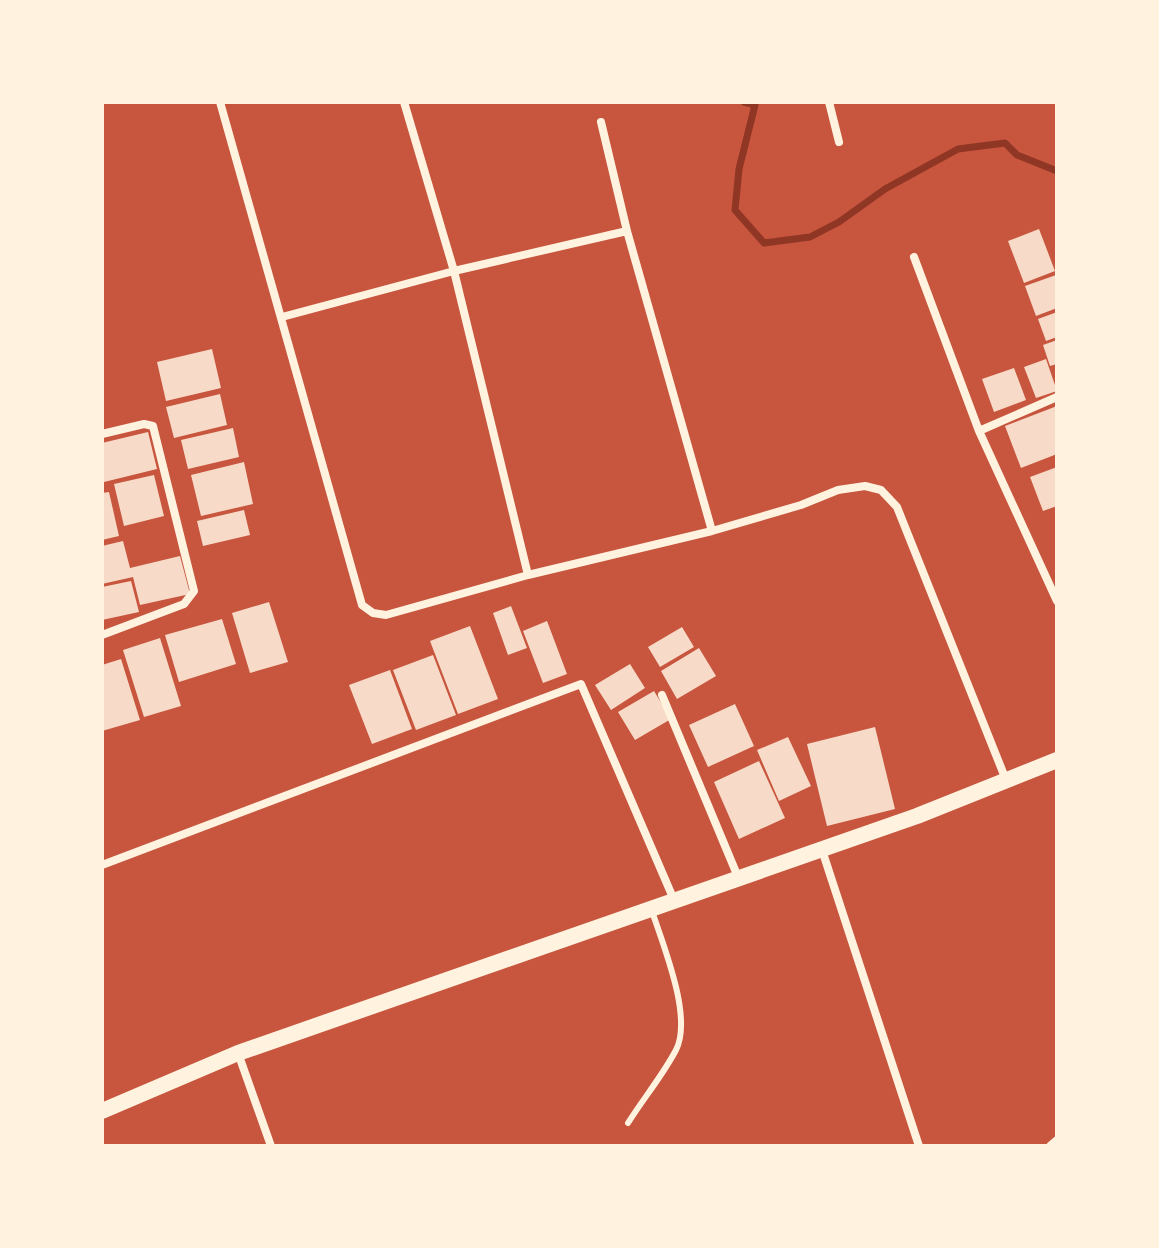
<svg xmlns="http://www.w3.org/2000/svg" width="1159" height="1248" viewBox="0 0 1159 1248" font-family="'DM Sans',sans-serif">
	<rect width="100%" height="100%" fill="#c8553d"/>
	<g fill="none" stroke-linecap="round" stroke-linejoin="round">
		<path stroke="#8f3625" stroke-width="7" d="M 744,102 L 755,105 L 739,169 L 735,210 L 764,243 L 810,237 L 839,222 L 885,189 L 958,149 L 1005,143 L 1017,155 L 1057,171"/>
	</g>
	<path fill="#f7dbc8" d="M 1039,229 L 1055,271 L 1024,283 L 1008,241 Z
		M 1056,275 L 1057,308 L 1036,316 L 1025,286 Z
		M 1057,312 L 1057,337 L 1046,341 L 1038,319 Z
		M 1057,340 L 1057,364 L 1050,366 L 1043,345 Z
		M 212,349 L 221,388 L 166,401 L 157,362 Z
		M 1046,359 L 1057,391 L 1036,398 L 1024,367 Z
		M 1014,368 L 1026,400 L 994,412 L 982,379 Z
		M 220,394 L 227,425 L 174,438 L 166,407 Z
		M 1057,406 L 1057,454 L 1021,468 L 1005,426 Z
		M 233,428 L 239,457 L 188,469 L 181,440 Z
		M 148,432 L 157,469 L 104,482 L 102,443 Z
		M 244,462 L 253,504 L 201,516 L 191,475 Z
		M 1057,467 L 1057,506 L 1043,511 L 1030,477 Z
		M 154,475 L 164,516 L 124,526 L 114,484 Z
		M 109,492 L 119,536 L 102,540 L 102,493 Z
		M 244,510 L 250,535 L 203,546 L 197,521 Z
		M 123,541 L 130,568 L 180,556 L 190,594 L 140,605 L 133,577 L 102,584 L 102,546 Z
		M 131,581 L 139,612 L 102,620 L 102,587 Z
		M 269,602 L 288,662 L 250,673 L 232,613 Z
		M 511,606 L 527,648 L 508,655 L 493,613 Z
		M 222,619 L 236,664 L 179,682 L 165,635 Z
		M 547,621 L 567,674 L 543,683 L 523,631 Z
		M 470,626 L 498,699 L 458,714 L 430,641 Z
		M 682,627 L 694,647 L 660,667 L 648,647 Z
		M 160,638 L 181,706 L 144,717 L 123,650 Z
		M 699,648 L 716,676 L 677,699 L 661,671 Z
		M 433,655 L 456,715 L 416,730 L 393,670 Z
		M 121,659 L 140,720 L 102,731 L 102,665 Z
		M 630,664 L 645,688 L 611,710 L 595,685 Z
		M 390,670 L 412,729 L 372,744 L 349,685 Z
		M 654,691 L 671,719 L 635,740 L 618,712 Z
		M 735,704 L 754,746 L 708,767 L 689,725 Z
		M 875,727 L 895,809 L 827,826 L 807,744 Z
		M 788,737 L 811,786 L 779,801 L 757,750 Z
		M 759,761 L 785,818 L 739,839 L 714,782 Z"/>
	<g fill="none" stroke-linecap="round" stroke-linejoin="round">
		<path stroke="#fff3e0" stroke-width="6" d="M 628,1123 C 643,1099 663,1075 676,1050 C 693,1017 663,945 652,911"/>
		<path stroke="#fff3e0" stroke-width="8" d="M 220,102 L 362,605 L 373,613 L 386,615 L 528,575 L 454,271 L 404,102
			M 829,102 L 839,142
			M 601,122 L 627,231
			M 914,257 L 979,431 L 1057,601
			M 282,317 L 454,271 L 627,231 L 712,531
			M 979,431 L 1057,397
			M 102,434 L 144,424 L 153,426 L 194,591 L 184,604 L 102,635
			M 528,575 L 712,531 L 801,505 L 838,490 L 865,486 L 881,490 L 897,507 L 1006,780
			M 662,695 L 738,877
			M 822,850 L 919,1146
			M 102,865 L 581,684 L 674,900
			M 238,1053 L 271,1146
			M 1050,1146 L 1057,1140"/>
		<path stroke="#fff3e0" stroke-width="16" d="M 102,1111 L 238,1053 L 917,816 L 1057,760"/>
	</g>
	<rect width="1159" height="1248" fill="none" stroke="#fff3e0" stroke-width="208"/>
</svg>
